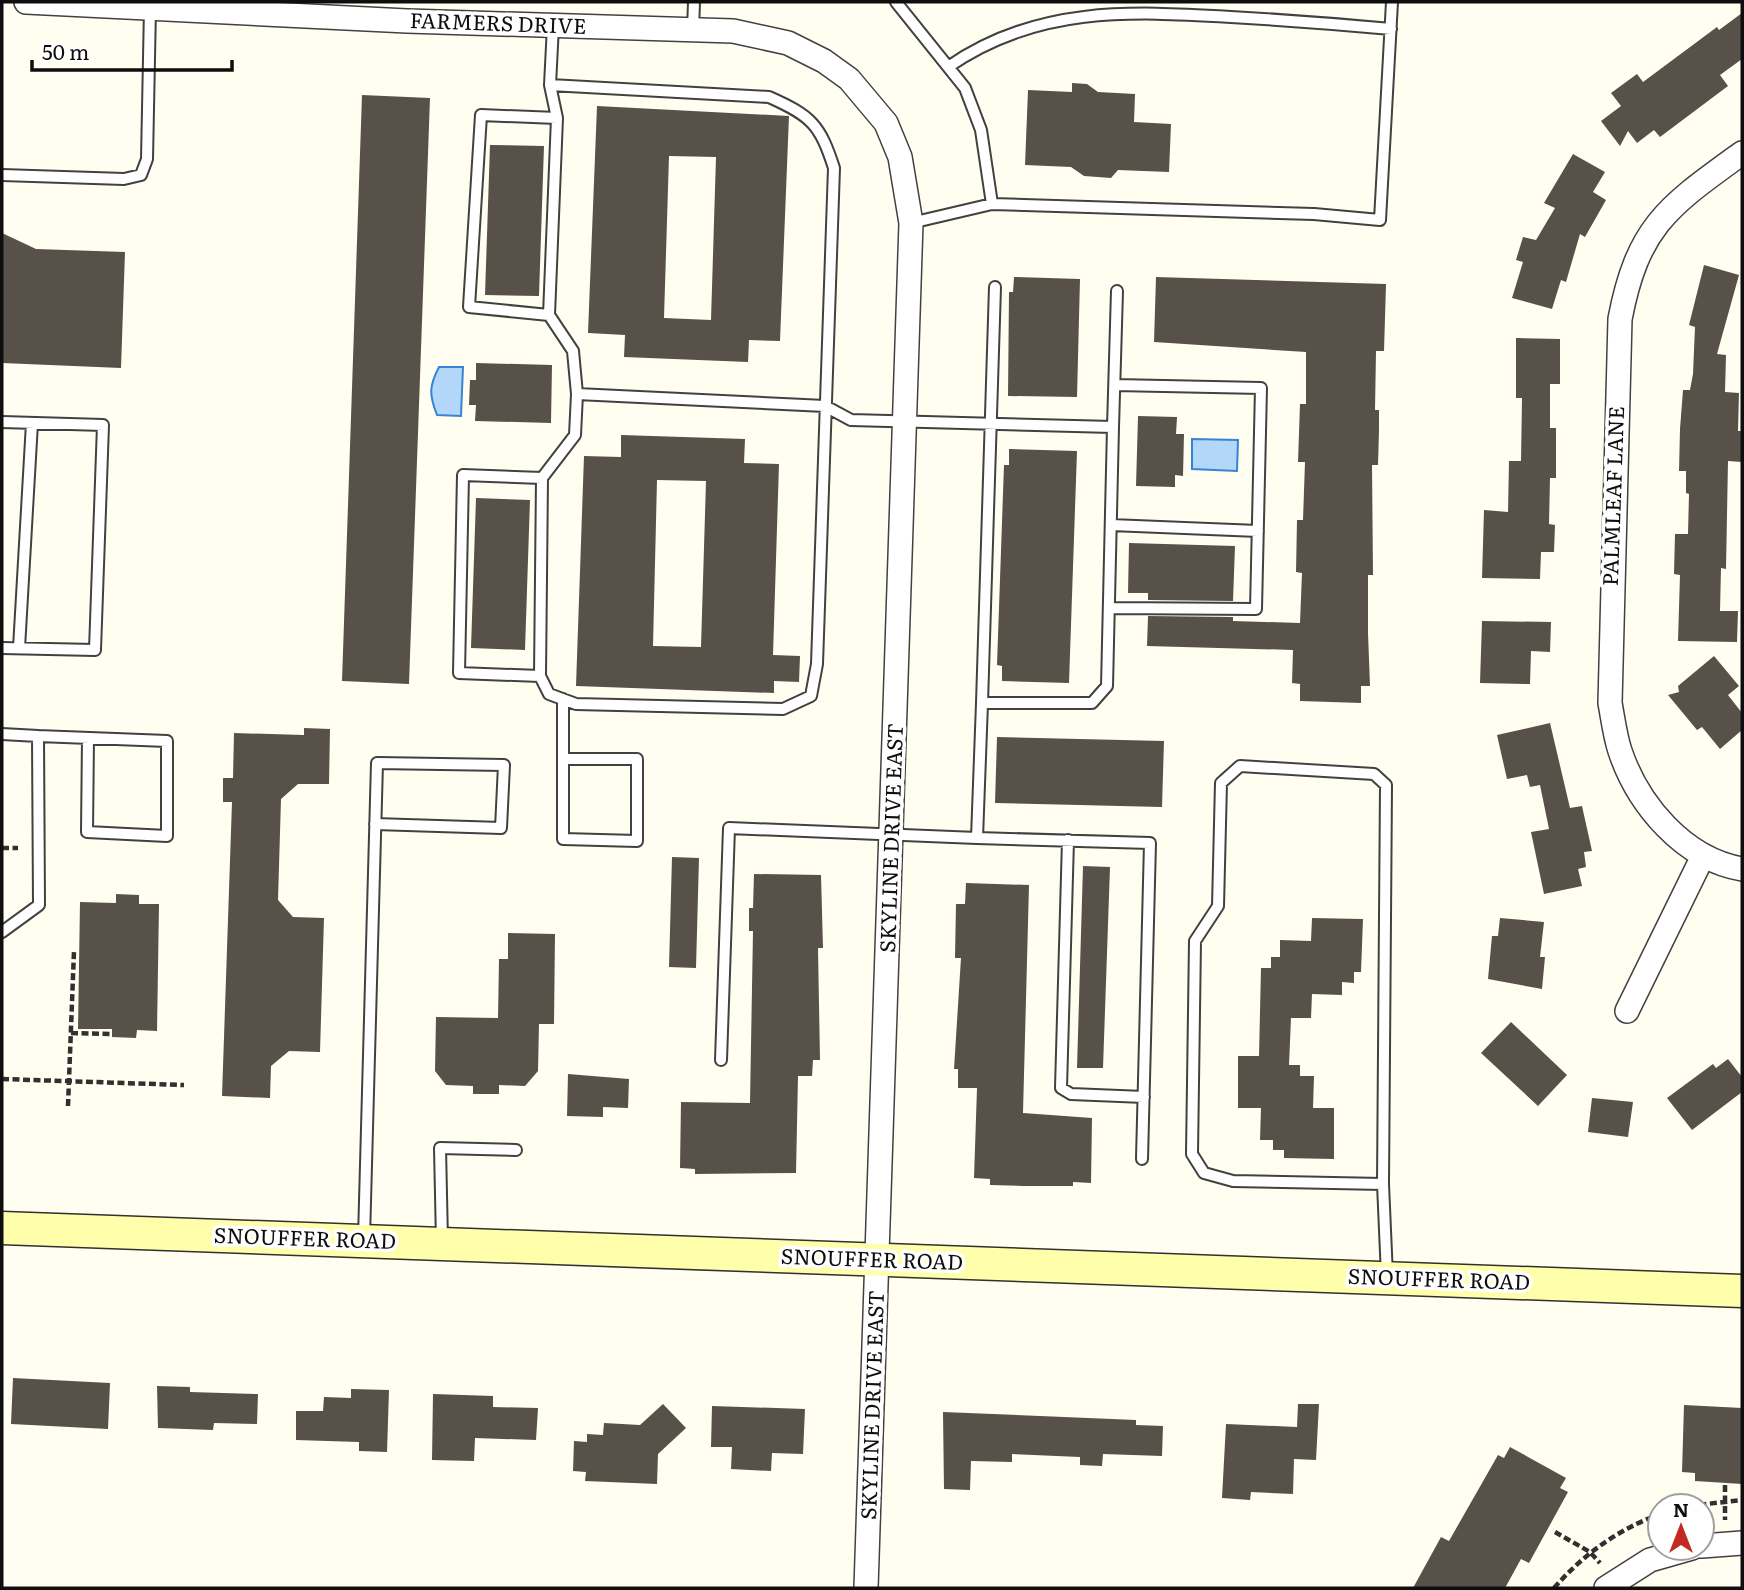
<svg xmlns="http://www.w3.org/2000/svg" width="1744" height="1590" viewBox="0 0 1744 1590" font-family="Literata,serif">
	<rect width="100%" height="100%" fill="#fffef0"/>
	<path fill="#b2d7f8" stroke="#3784d2" stroke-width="2" d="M 439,367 L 463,367 L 461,416 L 437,415 C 429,395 429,386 439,367 Z
		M 1192,439 L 1238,440 L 1237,471 L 1192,469 Z"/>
	<path fill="#57514a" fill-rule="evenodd" d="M 1742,13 L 1742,59 L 1720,75 L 1728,86 L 1660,137 L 1654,130 L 1637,143 L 1628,131 L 1620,146 L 1601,121 L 1621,106 L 1611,93 L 1637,74 L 1643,82 L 1717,27 L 1719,30 Z
		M 1072,83 L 1087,84 L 1098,92 L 1135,94 L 1134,122 L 1171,124 L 1169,172 L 1118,170 L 1111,178 L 1084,176 L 1071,167 L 1025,165 L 1028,90 L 1072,92 Z
		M 362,95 L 430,98 L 409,684 L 342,681 Z
		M 597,106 L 789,116 L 780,341 L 749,340 L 748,362 L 624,357 L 625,335 L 588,333 ZM 669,156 L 716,157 L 711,320 L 664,318 Z
		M 490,145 L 544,146 L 539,296 L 485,295 Z
		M 1573,154 L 1605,172 L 1593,192 L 1606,200 L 1585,237 L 1580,234 L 1566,282 L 1561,280 L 1552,309 L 1512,298 L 1523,262 L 1516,260 L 1523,237 L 1536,240 L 1555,208 L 1544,203 Z
		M 2,233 L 36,249 L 125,252 L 121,368 L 2,363 Z
		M 1704,265 L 1739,275 L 1717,354 L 1726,355 L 1725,392 L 1739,393 L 1738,431 L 1742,431 L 1742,462 L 1728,461 L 1726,569 L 1721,568 L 1720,611 L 1738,611 L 1737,642 L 1678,641 L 1680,575 L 1674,574 L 1675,534 L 1688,534 L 1689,494 L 1686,493 L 1686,471 L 1679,471 L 1680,429 L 1683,390 L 1690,390 L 1693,374 L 1695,327 L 1689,325 Z
		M 1014,277 L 1080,279 L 1077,397 L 1008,396 L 1009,292 L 1013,292 Z
		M 1156,277 L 1386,284 L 1384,351 L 1376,351 L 1375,410 L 1379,410 L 1379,430 L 1378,465 L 1372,465 L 1373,575 L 1368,575 L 1368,633 L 1370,686 L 1361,686 L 1361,703 L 1300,701 L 1300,684 L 1292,683 L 1293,650 L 1147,646 L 1148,616 L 1233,617 L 1233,621 L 1300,623 L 1302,573 L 1296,572 L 1297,520 L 1303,520 L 1305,462 L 1298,462 L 1300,404 L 1306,404 L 1306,352 L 1154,342 Z
		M 1516,338 L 1560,339 L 1560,384 L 1550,384 L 1550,428 L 1556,428 L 1556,478 L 1550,478 L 1549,524 L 1555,525 L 1554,552 L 1541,552 L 1540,579 L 1482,578 L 1484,510 L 1508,512 L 1509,461 L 1521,461 L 1522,398 L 1516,398 Z
		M 476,363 L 552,365 L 551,423 L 475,421 L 476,405 L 469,405 L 470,380 L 476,380 Z
		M 1138,416 L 1177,417 L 1176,434 L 1184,434 L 1183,476 L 1175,475 L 1175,487 L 1136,486 Z
		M 621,435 L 745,439 L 744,463 L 779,464 L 773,655 L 800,656 L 799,682 L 774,681 L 774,693 L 576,686 L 584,456 L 621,457 ZM 657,480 L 706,481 L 701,647 L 653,646 Z
		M 1009,449 L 1077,451 L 1069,683 L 1002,681 L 1002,666 L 997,665 L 1004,465 L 1009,465 Z
		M 476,498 L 530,500 L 525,650 L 471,648 Z
		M 1129,543 L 1235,546 L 1233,601 L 1148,600 L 1148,593 L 1128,593 Z
		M 1482,621 L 1551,622 L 1550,652 L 1531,651 L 1530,684 L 1480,683 Z
		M 1714,656 L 1739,686 L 1728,695 L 1742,713 L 1742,730 L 1720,749 L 1702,727 L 1697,730 L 1668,695 L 1679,692 L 1678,686 Z
		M 1550,723 L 1570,808 L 1582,806 L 1592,851 L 1584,852 L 1586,867 L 1578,869 L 1582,886 L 1544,894 L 1531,832 L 1549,829 L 1540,785 L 1530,787 L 1527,775 L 1507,779 L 1497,735 Z
		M 304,728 L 330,729 L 329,784 L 298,784 L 281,799 L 278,900 L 293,917 L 324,918 L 320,1052 L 289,1051 L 271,1066 L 270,1098 L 222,1096 L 232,802 L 223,802 L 223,778 L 233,778 L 234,733 L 304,735 Z
		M 997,737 L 1164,741 L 1162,807 L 995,803 Z
		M 672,857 L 699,858 L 696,968 L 669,967 Z
		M 1083,866 L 1110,867 L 1103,1068 L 1077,1068 Z
		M 754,874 L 821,875 L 823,948 L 818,948 L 820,1060 L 813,1060 L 812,1076 L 798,1076 L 796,1173 L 695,1174 L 695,1169 L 680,1168 L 681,1102 L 750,1103 L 753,931 L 749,931 L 749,908 L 753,908 Z
		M 966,883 L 1029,885 L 1023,1113 L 1092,1118 L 1091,1183 L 1073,1182 L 1073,1186 L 1023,1186 L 990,1185 L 990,1179 L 974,1178 L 977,1088 L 958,1088 L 958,1069 L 954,1069 L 961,958 L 955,958 L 956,904 L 965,904 Z
		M 116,894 L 139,895 L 139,904 L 159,904 L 157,1031 L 137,1030 L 136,1038 L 112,1037 L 112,1029 L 78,1029 L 80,902 L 116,903 Z
		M 1312,918 L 1363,919 L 1361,972 L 1354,972 L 1354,983 L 1342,982 L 1342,995 L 1312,994 L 1311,1018 L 1291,1018 L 1289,1065 L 1300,1065 L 1300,1076 L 1314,1076 L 1313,1108 L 1334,1108 L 1334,1159 L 1284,1158 L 1284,1150 L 1273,1150 L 1273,1140 L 1260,1140 L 1261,1108 L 1238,1108 L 1238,1056 L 1259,1056 L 1261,968 L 1271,968 L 1271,957 L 1280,957 L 1280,940 L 1311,941 Z
		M 1500,918 L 1544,922 L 1540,957 L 1545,957 L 1542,989 L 1488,979 L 1492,936 L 1498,936 Z
		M 508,933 L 555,934 L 554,1024 L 539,1024 L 538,1071 L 525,1086 L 499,1085 L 499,1094 L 473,1094 L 473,1086 L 446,1085 L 435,1071 L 436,1017 L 498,1018 L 499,959 L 508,959 Z
		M 1511,1022 L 1567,1075 L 1538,1106 L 1481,1053 Z
		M 1728,1059 L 1742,1077 L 1742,1092 L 1692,1130 L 1667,1098 L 1713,1064 L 1716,1068 Z
		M 568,1074 L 629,1079 L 628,1108 L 603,1107 L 603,1117 L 567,1116 Z
		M 1592,1098 L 1633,1102 L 1628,1137 L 1588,1132 Z
		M 13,1378 L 110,1383 L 108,1429 L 11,1424 Z
		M 157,1386 L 190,1387 L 190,1392 L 258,1394 L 257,1424 L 214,1423 L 213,1430 L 158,1428 Z
		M 351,1389 L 389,1390 L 387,1452 L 359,1451 L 359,1442 L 296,1440 L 296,1411 L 323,1411 L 324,1397 L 351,1398 Z
		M 433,1394 L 493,1396 L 493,1407 L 538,1408 L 536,1440 L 475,1438 L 474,1461 L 432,1460 Z
		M 663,1404 L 686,1428 L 658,1454 L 657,1484 L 585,1481 L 586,1472 L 573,1471 L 574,1441 L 587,1442 L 587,1434 L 603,1435 L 604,1423 L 640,1425 Z
		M 1298,1404 L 1319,1404 L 1316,1460 L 1294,1459 L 1293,1494 L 1251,1492 L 1250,1500 L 1222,1498 L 1226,1424 L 1297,1427 Z
		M 1684,1405 L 1742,1408 L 1742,1484 L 1695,1481 L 1695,1473 L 1682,1472 Z
		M 712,1406 L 805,1409 L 803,1454 L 772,1453 L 771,1471 L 731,1469 L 732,1447 L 711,1447 Z
		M 943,1412 L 1136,1420 L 1136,1425 L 1163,1426 L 1162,1456 L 1103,1454 L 1102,1466 L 1080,1465 L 1080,1457 L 1012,1454 L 1012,1462 L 971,1461 L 970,1490 L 944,1489 Z
		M 1510,1447 L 1566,1478 L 1560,1488 L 1568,1492 L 1529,1563 L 1521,1559 L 1505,1588 L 1413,1588 L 1441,1537 L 1449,1541 L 1498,1455 L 1504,1458 Z"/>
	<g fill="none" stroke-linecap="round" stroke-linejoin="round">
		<defs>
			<path id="service" d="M 896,2 L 965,88 L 981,130 L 992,204
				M 693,30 L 694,2
				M 948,67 C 1036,6 1129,11 1231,17 C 1284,20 1337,24 1391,29
				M 550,85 L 769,97 C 812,116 820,125 834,168 L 817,664 L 811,696 L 783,709 L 576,704 L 549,694 L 540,676 L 542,478 L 575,435 L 577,394 L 573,351 L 549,315 L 469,307 L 481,115 L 557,118 L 550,85 L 553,26
				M 2,175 L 124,179 L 141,175 L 147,159 L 150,8
				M 911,223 L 992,204 L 1314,214 L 1380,220 L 1392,2
				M 995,287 L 982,703 L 1092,703 L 1107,686 L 1113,427
				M 549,315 L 557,118
				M 577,394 L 825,406 L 851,420 L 1113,427 L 1117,291
				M 2,422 L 103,425 L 95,650 L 2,648
				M 1111,525 L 1258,531
				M 1109,608 L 1256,609 L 1261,388 L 1115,385
				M 19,648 L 32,423
				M 540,676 L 459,673 L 463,475 L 542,478
				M 2,734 L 38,736 L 39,905 L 2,932
				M 38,736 L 167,741 L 167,836 L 87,832 L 88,738
				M 563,759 L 637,759 L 637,841 L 563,839 L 563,699
				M 977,838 L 1150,843 L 1142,1159
				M 1068,840 L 1061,1088 L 1071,1094 L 1144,1097
				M 721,1060 L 729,828 L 977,838 L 982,703
				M 1383,1184 L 1233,1181 L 1204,1173 L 1192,1154 L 1195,941 L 1218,906 L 1221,783 L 1240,766 L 1374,774 L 1386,785 L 1383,1184 L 1387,1276
				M 364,1238 C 368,1080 373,922 377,763 L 504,765 L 501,828 L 375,824
				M 442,1241 L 440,1148 L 516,1150"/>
			<path id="minor" d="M 26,2 L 407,21 L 733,31 L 788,43 L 824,61 L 849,79 L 886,123 L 900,157 L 911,223 L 866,1588
				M 1742,153 C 1669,206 1638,225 1620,319 L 1610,703 C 1613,719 1615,736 1620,751 C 1638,805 1684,859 1742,869
				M 1627,1011 L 1703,856
				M 1702,1546 L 1742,1543
				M 1606,1588 L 1650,1560 L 1692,1548"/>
			<path id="secondary" d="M 2,1228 L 1742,1291"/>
		</defs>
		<use href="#service" stroke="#414141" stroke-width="14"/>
		<use href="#minor" stroke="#414141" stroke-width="26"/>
		<use href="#secondary" stroke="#303030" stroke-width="35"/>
		<path stroke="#303030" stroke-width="4.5" stroke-dasharray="7 3.5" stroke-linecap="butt" d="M 2,777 L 3,777
			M 2,848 L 18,848
			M 71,1033 L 112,1034
			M 2,1079 L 184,1085
			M 68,1106 L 74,951
			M 1725,1485 L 1725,1520
			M 1689,1506 L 1742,1500
			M 1555,1532 L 1590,1552 L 1600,1563
			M 1554,1588 C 1584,1554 1617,1530 1660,1514"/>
		<use href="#service" stroke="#fff" stroke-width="10"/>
		<use href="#minor" stroke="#fff" stroke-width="23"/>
		<use href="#secondary" stroke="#fffeab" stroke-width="32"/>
	</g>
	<g text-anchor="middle" stroke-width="7" stroke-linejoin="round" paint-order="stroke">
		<g font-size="21" fill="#0e0e0e" stroke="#fff">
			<text transform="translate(498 24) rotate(2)" y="7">FARMERS DRIVE</text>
			<text transform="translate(1614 496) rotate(-88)" y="7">PALMLEAF LANE</text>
			<text transform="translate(892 838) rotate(-88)" y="7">SKYLINE DRIVE EAST</text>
			<text transform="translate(305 1239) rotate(2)" y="7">SNOUFFER ROAD</text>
			<text transform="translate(872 1260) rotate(2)" y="7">SNOUFFER ROAD</text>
			<text transform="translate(1439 1280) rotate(2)" y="7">SNOUFFER ROAD</text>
			<text transform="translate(873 1405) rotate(-88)" y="7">SKYLINE DRIVE EAST</text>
		</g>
	</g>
	<rect width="1744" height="1590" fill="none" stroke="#0e0e0e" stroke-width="7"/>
	<g transform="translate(1681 1527)"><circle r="33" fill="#ffffff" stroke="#9f9f9f" stroke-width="2"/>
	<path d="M0-5L12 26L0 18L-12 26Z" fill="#c42a21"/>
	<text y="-10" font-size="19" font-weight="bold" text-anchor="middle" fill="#0e0e0e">N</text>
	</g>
	<path d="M32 60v10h200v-10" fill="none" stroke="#0e0e0e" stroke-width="3.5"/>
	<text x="42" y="60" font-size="21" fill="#0e0e0e" stroke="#ffffff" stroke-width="5" paint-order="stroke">50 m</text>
</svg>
